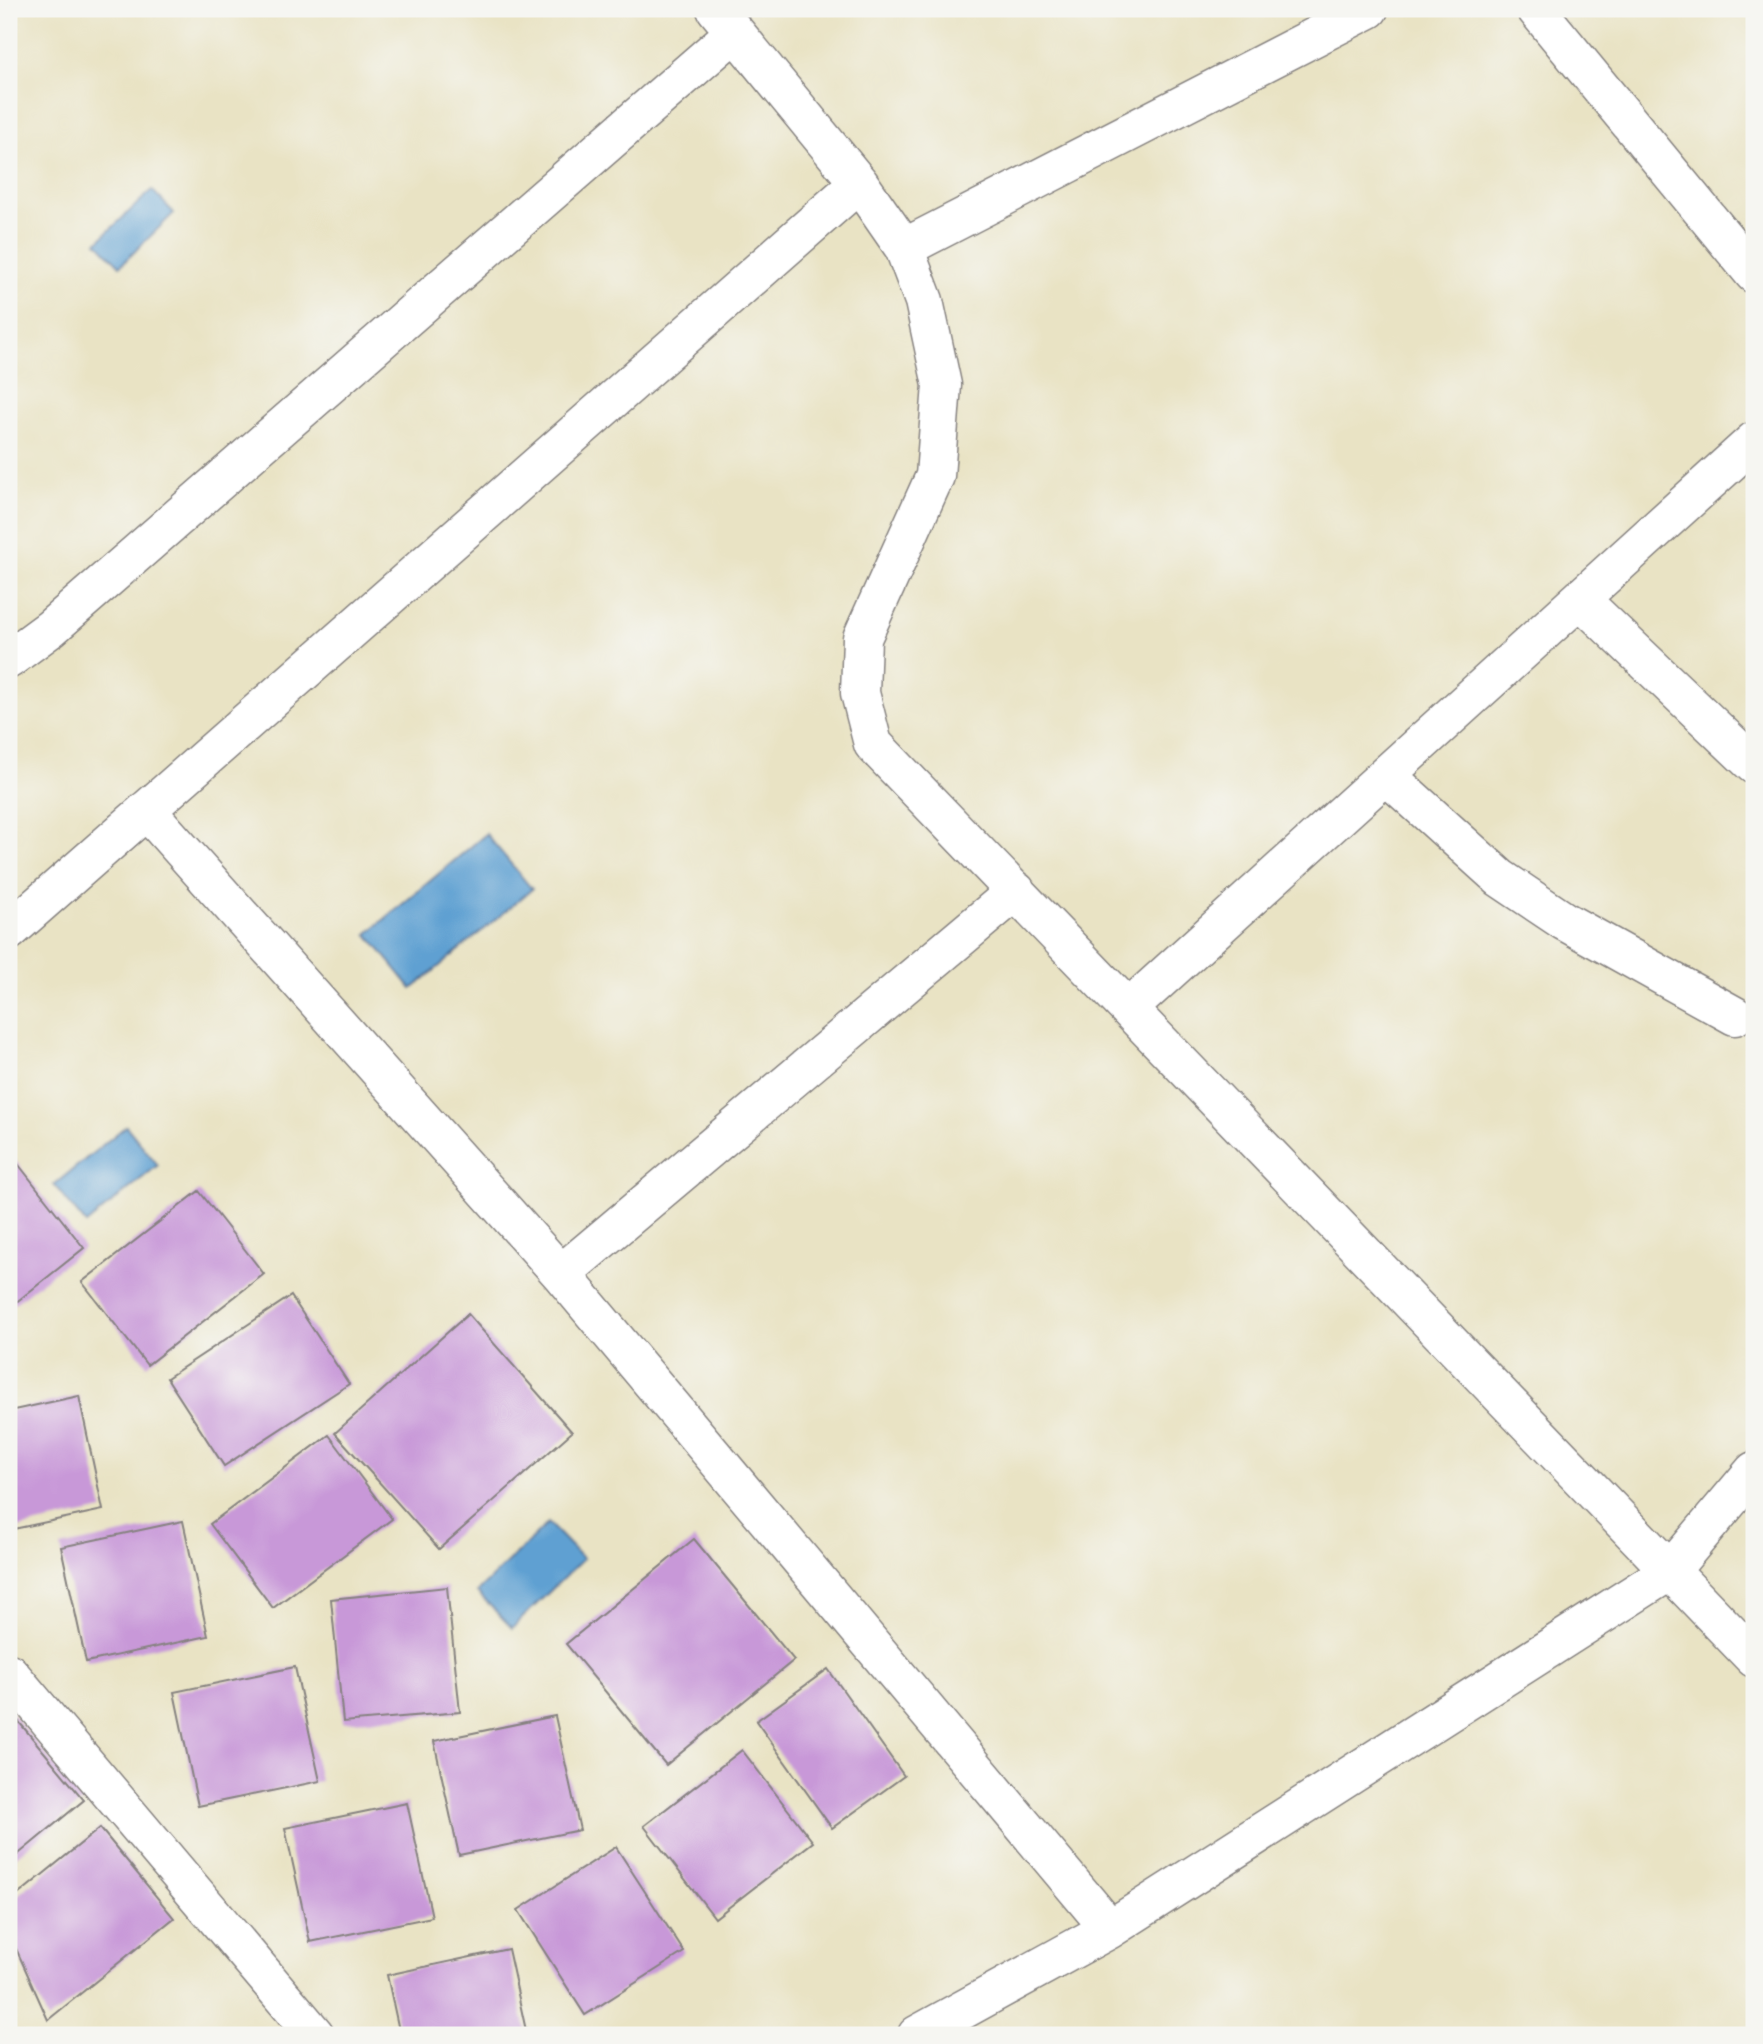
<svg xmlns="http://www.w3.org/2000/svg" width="1763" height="2044" viewBox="0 0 1763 2044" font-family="'Libre Bodoni',serif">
	<rect width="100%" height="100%" fill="#f6f6f2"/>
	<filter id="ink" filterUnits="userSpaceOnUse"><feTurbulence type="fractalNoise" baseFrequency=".0143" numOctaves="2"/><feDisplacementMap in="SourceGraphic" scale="14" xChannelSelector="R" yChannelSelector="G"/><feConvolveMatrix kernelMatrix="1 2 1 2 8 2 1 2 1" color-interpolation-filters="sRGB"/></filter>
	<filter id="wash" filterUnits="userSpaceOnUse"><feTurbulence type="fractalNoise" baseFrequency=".00686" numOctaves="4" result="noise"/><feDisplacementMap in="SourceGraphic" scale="28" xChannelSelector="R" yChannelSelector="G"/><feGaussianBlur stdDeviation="1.57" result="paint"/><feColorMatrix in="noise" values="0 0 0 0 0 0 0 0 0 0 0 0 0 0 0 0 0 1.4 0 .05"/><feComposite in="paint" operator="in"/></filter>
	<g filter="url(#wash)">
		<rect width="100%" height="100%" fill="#e9e3c4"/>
		<path fill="#5fa0d2" stroke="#406186" stroke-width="2" d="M 152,190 L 174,213 L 120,266 L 97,242 Z
			M 486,834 L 532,889 L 412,989 L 367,934 Z
			M 126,1126 L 158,1165 L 86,1224 L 54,1185 Z
			M 548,1523 L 583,1559 L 512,1628 L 477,1592 Z"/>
		<g id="blocks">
			<path fill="#c898d8" d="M 15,1160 L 84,1248 L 9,1308 L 9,1165 Z
				M 199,1191 L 264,1274 L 147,1365 L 82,1282 Z
				M 291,1296 L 349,1384 L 224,1466 L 167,1378 Z
				M 468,1314 L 572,1432 L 439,1549 L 335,1433 Z
				M 79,1396 L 103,1510 L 9,1530 L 9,1411 Z
				M 329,1435 L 392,1519 L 273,1608 L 210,1524 Z
				M 183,1521 L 208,1636 L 86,1662 L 61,1547 Z
				M 694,1539 L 794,1660 L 666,1765 L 566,1644 Z
				M 447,1587 L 460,1712 L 343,1722 L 331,1599 Z
				M 295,1667 L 320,1781 L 198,1806 L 174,1692 Z
				M 828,1669 L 904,1776 L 832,1828 L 756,1721 Z
				M 9,1710 L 84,1800 L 9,1862 Z
				M 555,1716 L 580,1830 L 459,1855 L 434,1741 Z
				M 742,1750 L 813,1842 L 715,1918 L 644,1826 Z
				M 407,1803 L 432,1917 L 310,1942 L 285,1828 Z
				M 100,1828 L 174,1918 L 48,2020 L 9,1933 L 9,1902 Z
				M 616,1847 L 684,1952 L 585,2015 L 518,1910 Z
				M 508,1949 L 527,2035 L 400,2035 L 387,1975 Z"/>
		</g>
	</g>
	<g filter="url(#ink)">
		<use href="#blocks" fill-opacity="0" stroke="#868280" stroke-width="2"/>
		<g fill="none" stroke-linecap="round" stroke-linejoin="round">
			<defs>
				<path id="minor" d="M 716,9 L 859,183 L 904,248 L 924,301 L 942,385 L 935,476 L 862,638 L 860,693 L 873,744 L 1754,1658
					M 1536,9 L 1754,274
					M 904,248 L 1369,9
					M 1580,599 L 1754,765
					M 9,659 L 51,628 L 735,32
					M 1386,775 L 1500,878 L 1564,921 L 1735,1016
					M 146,810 L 561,1274 L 1110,1929
					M 9,931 L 859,183
					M 1129,1008 L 1754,441
					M 561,1274 L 1016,891
					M 9,1673 L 315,2035
					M 917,2035 L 1110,1929 L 1670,1571 L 1754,1471"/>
			</defs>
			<use href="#minor" stroke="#868280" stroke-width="41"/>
			<use href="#minor" stroke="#fff" stroke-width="38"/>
		</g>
	</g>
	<rect width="1763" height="2044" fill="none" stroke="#f6f6f2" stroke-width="35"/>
</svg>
